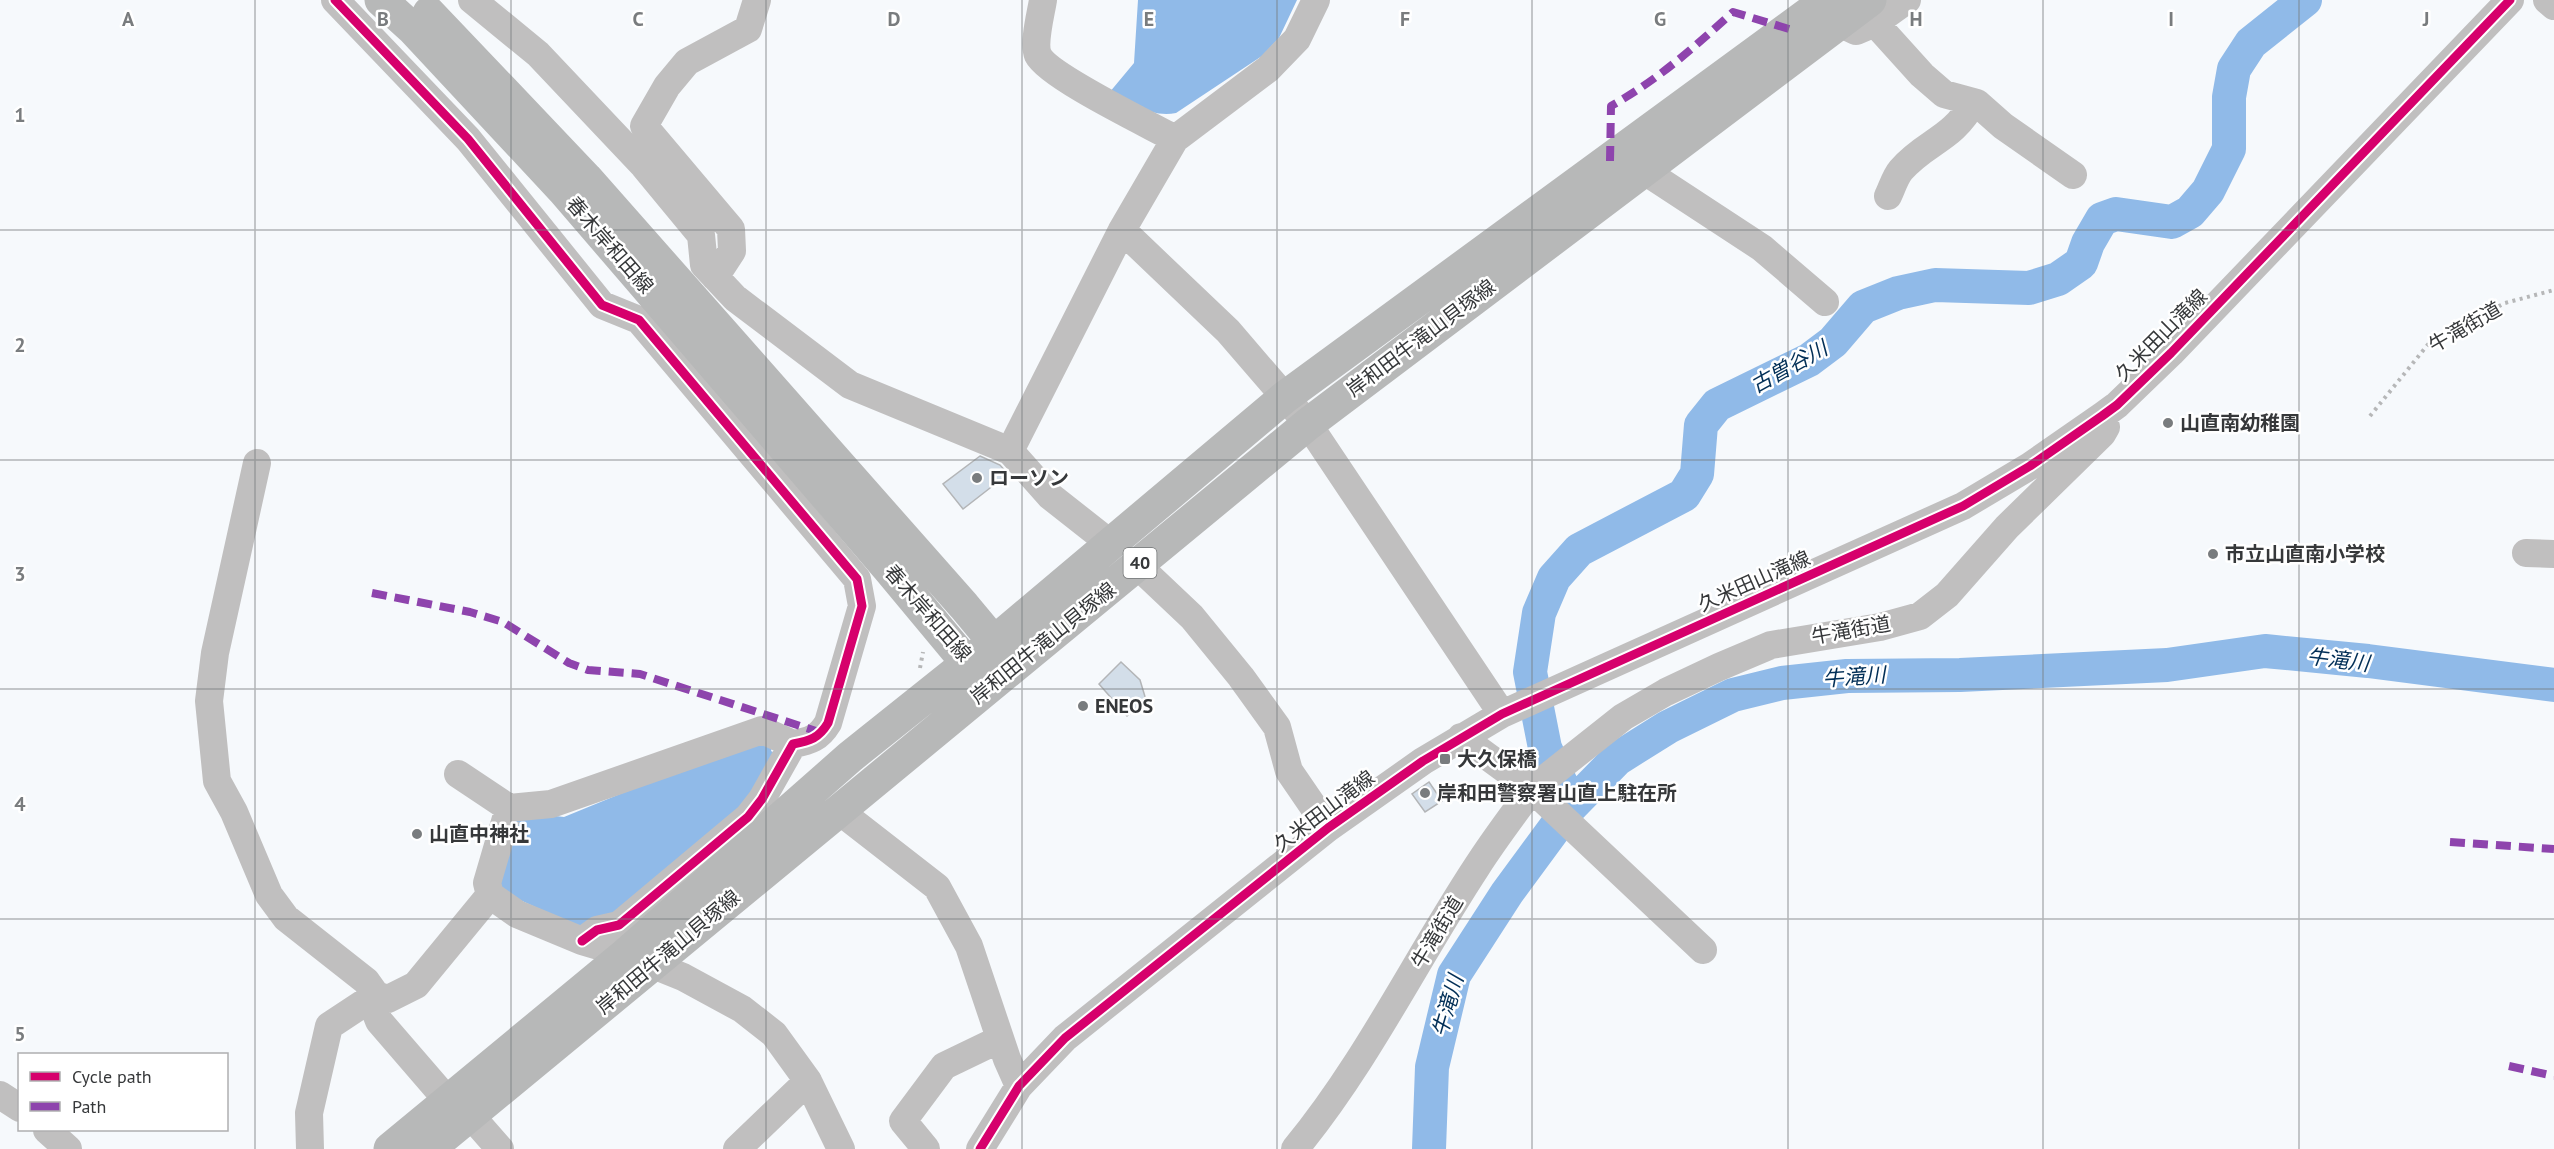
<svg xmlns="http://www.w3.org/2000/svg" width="2554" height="1149" viewBox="0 0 2554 1149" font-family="'PT Sans','Noto Sans JP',sans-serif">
	<rect width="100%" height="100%" fill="#f6f9fc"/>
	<path fill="#90bae8" d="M 1138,0 L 1297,0 L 1279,38 L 1262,56 L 1176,113 C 1152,118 1130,103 1109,93 L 1134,63 Z
		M 773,743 L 771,751 L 778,755 L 751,802 L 622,915 L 585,930 L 498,890 L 515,811 L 564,817 L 737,746 Z"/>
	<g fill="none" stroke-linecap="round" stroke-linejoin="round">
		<path stroke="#90bae8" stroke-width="34" d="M 1568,799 L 1545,748 L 1530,672 L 1539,613 L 1554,578 L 1579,550 L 1684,495 L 1697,474 L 1701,425 L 1717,405 L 1809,360 L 1833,342 L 1863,307 L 1898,293 L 1935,285 L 2029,288 L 2058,279 L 2081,263 L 2088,243 L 2102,219 L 2116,214 L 2172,222 L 2190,212 L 2208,191 L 2229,149 L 2229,97 L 2234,69 L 2251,43 L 2305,0
			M 1429,1149 L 1432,1067 L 1454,975 L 1507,893 L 1571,806 L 1617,759 L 1668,727 L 1733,695 L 1782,683 L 1847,676 L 1960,675 L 2167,665 L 2265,651 L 2368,661 L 2554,685"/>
	</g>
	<path fill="#d3dee9" stroke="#b3b5b7" stroke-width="1.5" d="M 980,456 L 1000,465 L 1008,474 L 963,509 L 943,484 Z
		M 1121,662 L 1140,680 L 1146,700 L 1127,716 L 1099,684 Z
		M 1429,782 L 1442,801 L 1425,812 L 1412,794 Z"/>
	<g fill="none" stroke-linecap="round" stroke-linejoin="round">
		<path stroke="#b6b7b8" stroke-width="4" stroke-dasharray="3 4.5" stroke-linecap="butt" d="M 2370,416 L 2430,342 L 2505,303 L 2554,290
			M 920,668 L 923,652"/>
		<path stroke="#c0bfbf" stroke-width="28" d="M 335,0 L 468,139 L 602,305 L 639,320 L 857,579 L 862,606 L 828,723 C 819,738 810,741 793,744 L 762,799 L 748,817 L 619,925 L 597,930 L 582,941
			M 472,0 L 538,54 L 644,166 L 701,235 L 704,265 L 735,298 L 850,385 L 1010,451 L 1050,496 L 1111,544
			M 1043,0 C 1041,13 1033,43 1038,55 C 1048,76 1150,125 1175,139
			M 2547,0 L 2554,6
			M 1839,23 L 1856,31 L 1875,23 L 1922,75 L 1944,94 L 1977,103 L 2003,126 L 2073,175
			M 1875,23 L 1907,0
			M 1643,170 L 1762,248 L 1825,302
			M 1888,196 C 1892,188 1895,177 1901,170 C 1926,141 1953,140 1973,102
			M 1122,230 L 1228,331 L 1308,424 L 1502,714
			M 715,277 L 732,251 L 731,229 L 644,126 L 667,86 L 687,62 L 748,29 L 757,0
			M 1010,451 L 1122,230 L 1175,139 L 1268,69 L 1297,39 L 1316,0
			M 257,463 L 215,653 L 209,701 L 217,781 L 234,812 L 269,895 L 286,918 L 366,981 L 376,995 L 388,999 L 416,985 L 490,895
			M 2526,553 L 2554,554
			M 1137,565 L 1192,617 L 1241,677 L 1277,727 L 1289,771 L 1328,828
			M 458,774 L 509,808 L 487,883 L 490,895 L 517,914 L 582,941 L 626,954 L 683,977 L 742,1009 L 774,1034 L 808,1081 L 841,1149
			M 509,808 L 551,804 L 762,730 L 793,744
			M 838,810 L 937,887 L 969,946 L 1007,1059 L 1019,1086
			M 1703,950 L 1532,789 L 1623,717 L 1666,692 L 1719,667 L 1771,645 L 1880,627 L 1920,616 L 1947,595 L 2007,527 L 2102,434 L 2106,427
			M 370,998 L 379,1021 L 448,1101
			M 0,1095 L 20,1108
			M 471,1116 L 500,1149
			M 47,1130 L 68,1149
			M 310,1149 L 309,1113 L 329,1026 L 376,995
			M 737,1149 L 808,1081
			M 926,1149 L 903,1121 L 944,1066 L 1000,1039
			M 980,1149 L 1019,1086 L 1065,1038 L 1328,828 L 1423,761 L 1502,714 L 1963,506 L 2030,466 L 2102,416 L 2117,405 L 2171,353 L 2510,0
			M 1295,1149 C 1366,1063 1415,961 1476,868 C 1493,841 1513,815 1532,789 L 1461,737"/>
		<path stroke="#b7b8b8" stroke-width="33" d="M 381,0 L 413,29 L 564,191 L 888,568 L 967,663 L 988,672
			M 429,13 L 586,178 L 964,606 L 994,642 L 998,662
			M 390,1149 L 626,954 L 850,757 L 994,642 L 1285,397 L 1827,0
			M 429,1149 L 1308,424 L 1870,0"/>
		<path stroke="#8e44ad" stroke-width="8" stroke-dasharray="15 8" stroke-linecap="butt" d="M 1610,161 L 1611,106 C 1659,79 1692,49 1733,12 L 1789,29
			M 372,593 L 470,612 L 503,622 L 569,663 L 588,670 L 640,674 L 822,733
			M 2450,842 L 2554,849
			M 2509,1066 L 2554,1076"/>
		<defs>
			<path id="cycleway" d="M 335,0 L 468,139 L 602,305 L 639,320 L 857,579 L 862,606 L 828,723 C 819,738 810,741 793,744 L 762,799 L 748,817 L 619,925 L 597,930 L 582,941
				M 980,1149 L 1019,1086 L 1065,1038 L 1328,828 L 1423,761 L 1502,714 L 1963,506 L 2030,466 L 2102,416 L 2117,405 L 2171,353 L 2510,0"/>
		</defs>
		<use href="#cycleway" stroke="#fff" stroke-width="13"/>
		<use href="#cycleway" stroke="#d6006c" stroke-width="9"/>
	</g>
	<path fill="none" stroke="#797c7e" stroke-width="1.5" stroke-opacity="0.55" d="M 255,0 L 255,1149M 511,0 L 511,1149M 766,0 L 766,1149M 1022,0 L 1022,1149M 1277,0 L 1277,1149M 1532,0 L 1532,1149M 1788,0 L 1788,1149M 2043,0 L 2043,1149M 2299,0 L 2299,1149M 0,230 L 2554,230M 0,460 L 2554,460M 0,689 L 2554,689M 0,919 L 2554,919"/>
	<g fill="#797c7e" stroke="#fff" stroke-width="2">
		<circle cx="2168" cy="423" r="6"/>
		<circle cx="977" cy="478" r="6"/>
		<circle cx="2213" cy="554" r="6"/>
		<circle cx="1083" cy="706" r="6"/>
		<rect x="1439" y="753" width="12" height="12" rx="3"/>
		<circle cx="1425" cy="793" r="6"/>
		<circle cx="417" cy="834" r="6"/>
	</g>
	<g text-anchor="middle" stroke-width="5" stroke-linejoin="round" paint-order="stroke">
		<rect fill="#fff" stroke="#727475" stroke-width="1.5" x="1123.5" y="548" width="33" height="30" rx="4.5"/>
		<g font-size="18" font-weight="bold" fill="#36383a">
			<text x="1140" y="569">40</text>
		</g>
		<g font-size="20" fill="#36383a" stroke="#fff">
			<text transform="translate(610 245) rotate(49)" y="7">春木岸和田線</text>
			<text transform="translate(2465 327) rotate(-30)" y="7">牛滝街道</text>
			<text transform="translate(2161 335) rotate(-45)" y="7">久米田山滝線</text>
			<text transform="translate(1421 338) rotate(-37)" y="7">岸和田牛滝山貝塚線</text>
			<text transform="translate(1754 581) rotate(-24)" y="7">久米田山滝線</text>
			<text transform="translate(928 613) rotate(49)" y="7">春木岸和田線</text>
			<text transform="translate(1851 630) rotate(-10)" y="7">牛滝街道</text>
			<text transform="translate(1043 643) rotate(-39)" y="7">岸和田牛滝山貝塚線</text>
			<text transform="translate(1324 811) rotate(-37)" y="7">久米田山滝線</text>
			<text transform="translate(1437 932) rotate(-59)" y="7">牛滝街道</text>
			<text transform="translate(668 952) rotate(-40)" y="7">岸和田牛滝山貝塚線</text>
		</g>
		<g font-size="20" font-weight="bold" fill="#36383a" stroke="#fff" text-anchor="start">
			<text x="2180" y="430">山直南幼稚園</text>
			<text x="989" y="485">ローソン</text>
			<text x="2225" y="561">市立山直南小学校</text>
			<text x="1095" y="713">ENEOS</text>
			<text x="1457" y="766">大久保橋</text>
			<text x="1437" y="800">岸和田警察署山直上駐在所</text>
			<text x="429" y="841">山直中神社</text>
		</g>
		<g font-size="21" font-style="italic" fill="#022f57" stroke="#fff">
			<text transform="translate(1789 367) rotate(-29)" y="7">古曽谷川</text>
			<text transform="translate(2338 660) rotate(7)" y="7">牛滝川</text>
			<text transform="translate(1854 677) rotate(-4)" y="7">牛滝川</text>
			<text transform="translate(1448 1006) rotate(-74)" y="7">牛滝川</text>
		</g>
	</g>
	<g font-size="20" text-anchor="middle" font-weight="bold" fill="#797c7e" stroke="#fff" stroke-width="5" stroke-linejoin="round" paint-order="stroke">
		<text x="128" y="26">A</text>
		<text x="383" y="26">B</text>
		<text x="638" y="26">C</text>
		<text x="894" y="26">D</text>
		<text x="1149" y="26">E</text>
		<text x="1405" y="26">F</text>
		<text x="1660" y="26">G</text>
		<text x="1916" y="26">H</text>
		<text x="2171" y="26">I</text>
		<text x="2426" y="26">J</text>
		<text x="20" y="122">1</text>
		<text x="20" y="352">2</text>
		<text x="20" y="581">3</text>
		<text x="20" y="811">4</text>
		<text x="20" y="1041">5</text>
	</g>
	<rect x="18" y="1053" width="210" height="78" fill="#ffffff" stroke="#afafb0" stroke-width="1.5"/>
	<rect x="30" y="1072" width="30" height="9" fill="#d6006c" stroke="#afafb0" stroke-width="1.5"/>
	<text x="72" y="1083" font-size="18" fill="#36383a">Cycle path</text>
	<rect x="30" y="1102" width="30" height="9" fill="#8e44ad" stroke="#afafb0" stroke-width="1.5"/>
	<text x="72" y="1113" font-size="18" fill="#36383a">Path</text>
</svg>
